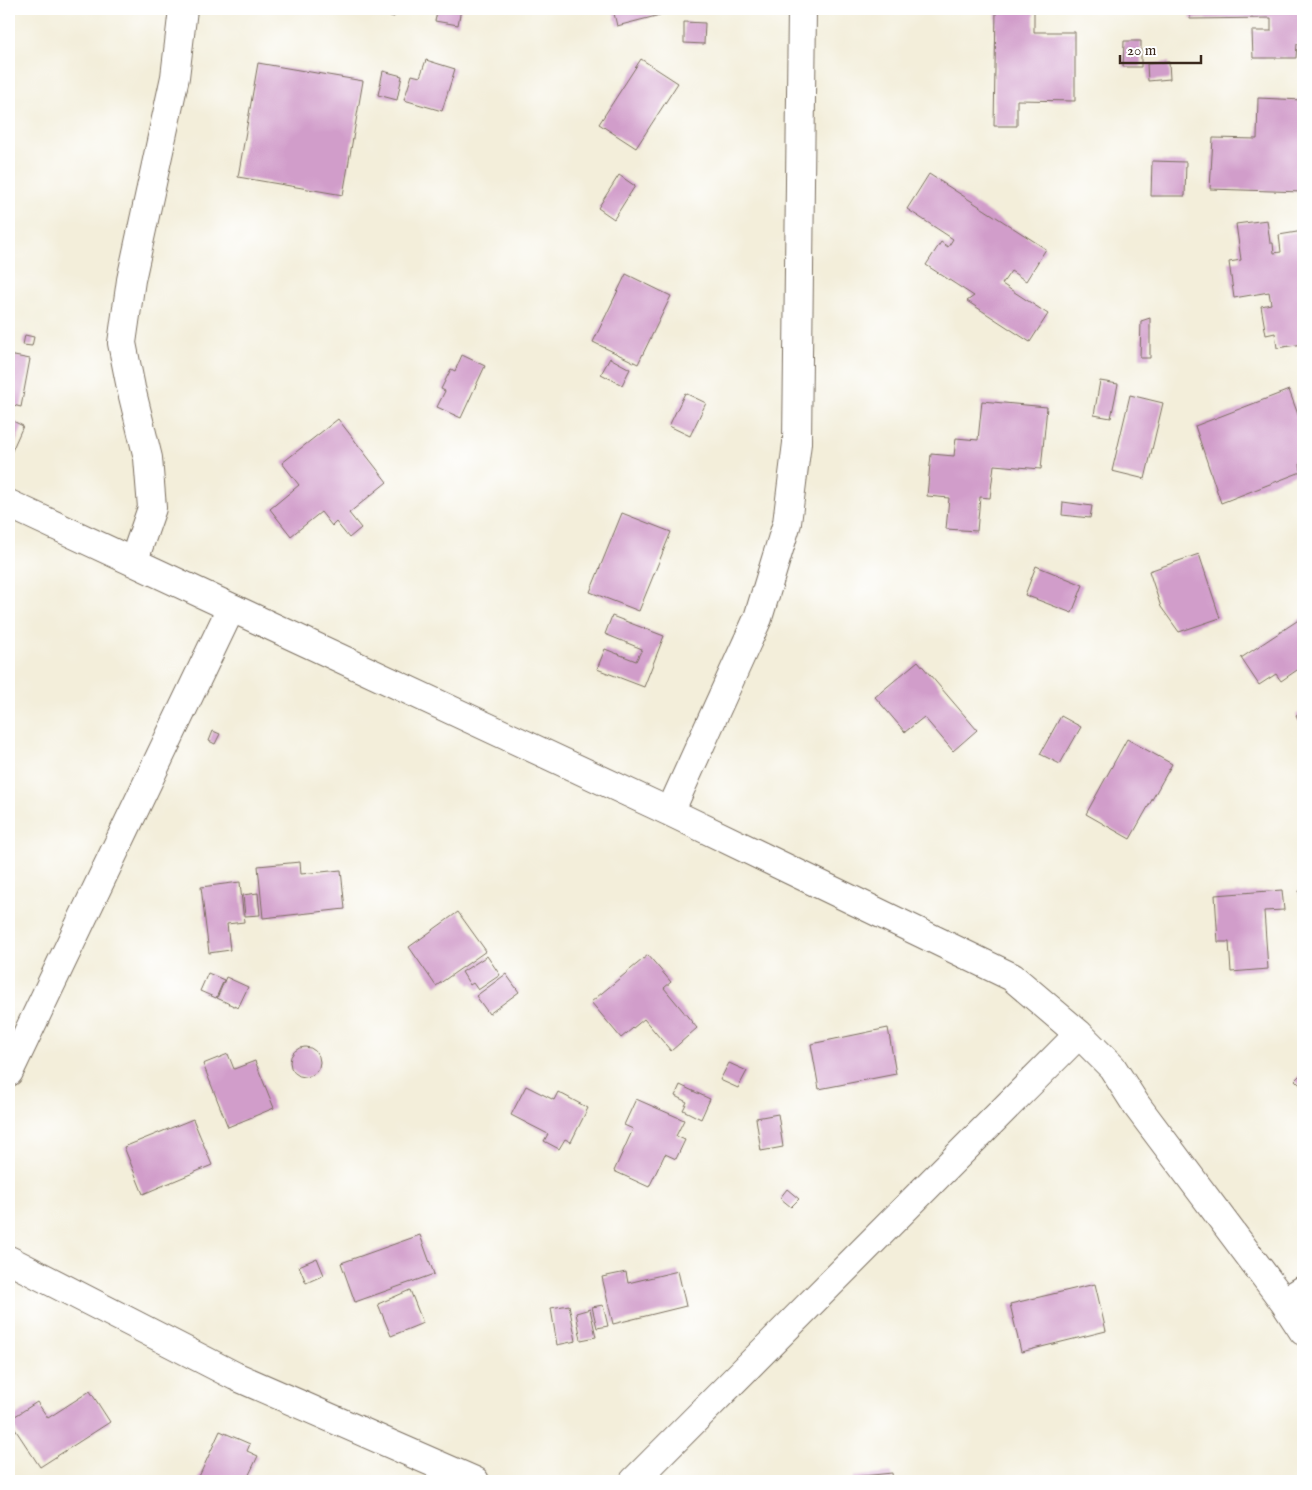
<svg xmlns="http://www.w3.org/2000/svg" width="1312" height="1490" viewBox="0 0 1312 1490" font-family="'IM FELL English',serif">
	<rect width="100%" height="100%" fill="#fff"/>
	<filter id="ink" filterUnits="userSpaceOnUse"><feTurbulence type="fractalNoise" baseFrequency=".02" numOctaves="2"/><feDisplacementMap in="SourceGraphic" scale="10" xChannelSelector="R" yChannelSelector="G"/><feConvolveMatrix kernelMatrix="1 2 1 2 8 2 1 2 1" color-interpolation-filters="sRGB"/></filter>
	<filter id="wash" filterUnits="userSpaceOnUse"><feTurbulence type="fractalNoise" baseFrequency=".0096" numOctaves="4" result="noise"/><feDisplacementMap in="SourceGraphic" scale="20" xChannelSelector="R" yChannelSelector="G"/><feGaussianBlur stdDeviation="1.12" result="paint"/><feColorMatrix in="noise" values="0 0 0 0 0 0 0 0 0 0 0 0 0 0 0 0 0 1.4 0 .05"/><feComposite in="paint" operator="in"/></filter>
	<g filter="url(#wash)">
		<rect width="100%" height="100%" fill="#f3eeda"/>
		<g id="blocks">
			<path fill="#d19dca" d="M 362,9 L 396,9 L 394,17 Z
				M 438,9 L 461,9 L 458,25 L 435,21 Z
				M 613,9 L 658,9 L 660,15 L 617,26 Z
				M 996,9 L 1034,9 L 1034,32 L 1075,32 L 1075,101 L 1017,100 L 1017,126 L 994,126 Z
				M 1190,9 L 1303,9 L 1303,44 L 1297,44 L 1296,58 L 1253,58 L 1252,31 L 1271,31 L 1271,18 L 1190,19 Z
				M 684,22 L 705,23 L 704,44 L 684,43 Z
				M 1124,41 L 1141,41 L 1141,67 L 1123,67 Z
				M 641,59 L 678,83 L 636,148 L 599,124 Z
				M 426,60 L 455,69 L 442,111 L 404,100 L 412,75 L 420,77 Z
				M 1169,62 L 1170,79 L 1148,81 L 1147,64 Z
				M 258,63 L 363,81 L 343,195 L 238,177 Z
				M 383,71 L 402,76 L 397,100 L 378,95 Z
				M 1258,98 L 1303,100 L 1303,192 L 1210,189 L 1213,138 L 1257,139 Z
				M 1152,161 L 1186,162 L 1185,196 L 1151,196 Z
				M 929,174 L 1046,249 L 1026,281 L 1011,271 L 1002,284 L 1048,314 L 1030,342 L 967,301 L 974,296 L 926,265 L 941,242 L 948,247 L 953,239 L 907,209 Z
				M 619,175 L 635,186 L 614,219 L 598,208 Z
				M 1267,220 L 1270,243 L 1273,243 L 1274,253 L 1281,252 L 1279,235 L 1303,231 L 1303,344 L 1277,348 L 1275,333 L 1266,335 L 1261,306 L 1271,304 L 1269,292 L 1234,298 L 1229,262 L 1241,260 L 1236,224 Z
				M 626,274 L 671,296 L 638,364 L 593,342 Z
				M 1150,318 L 1150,358 L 1140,358 L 1141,321 Z
				M 25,335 L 34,337 L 32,346 L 23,345 Z
				M 9,355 L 30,359 L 21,407 L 9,404 Z
				M 462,355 L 485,366 L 461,418 L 437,407 L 445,391 L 441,389 L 451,369 L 455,371 Z
				M 610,358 L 630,369 L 622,385 L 601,374 Z
				M 1100,381 L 1118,384 L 1111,418 L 1094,415 Z
				M 1289,390 L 1303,428 L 1303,463 L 1300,463 L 1301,472 L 1221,503 L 1195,426 Z
				M 685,393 L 706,403 L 690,436 L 669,426 Z
				M 1130,395 L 1163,403 L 1145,479 L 1112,471 Z
				M 982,401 L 1047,407 L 1041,469 L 994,465 L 990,498 L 980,497 L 977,531 L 946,529 L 949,498 L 927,496 L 931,454 L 954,456 L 956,438 L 978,440 Z
				M 9,419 L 23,426 L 11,453 L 9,452 Z
				M 338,419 L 387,482 L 349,513 L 361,528 L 349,538 L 336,522 L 332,526 L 321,512 L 291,536 L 270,509 L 299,485 L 282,463 Z
				M 1063,502 L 1092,506 L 1090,518 L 1062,515 Z
				M 622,513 L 671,532 L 639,611 L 590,592 Z
				M 1199,554 L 1220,618 L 1179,632 L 1161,607 L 1149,571 Z
				M 1036,566 L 1083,585 L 1072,613 L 1025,595 Z
				M 612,616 L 664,636 L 644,687 L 597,669 L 605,649 L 636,661 L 642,649 L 605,634 Z
				M 1303,617 L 1303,666 L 1281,681 L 1276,674 L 1259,685 L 1241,658 Z
				M 918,661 L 977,730 L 953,751 L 924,717 L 905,732 L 875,697 Z
				M 1303,711 L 1303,729 L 1296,715 Z
				M 1061,716 L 1081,727 L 1060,764 L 1040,754 Z
				M 213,731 L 220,734 L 215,744 L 209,741 Z
				M 1127,739 L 1172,764 L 1130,839 L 1086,814 Z
				M 300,862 L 301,874 L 341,870 L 345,909 L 263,918 L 258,866 Z
				M 240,882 L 244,922 L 227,924 L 230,950 L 209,953 L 201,887 Z
				M 1282,890 L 1284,910 L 1264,911 L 1268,969 L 1231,972 L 1229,942 L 1218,942 L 1215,895 Z
				M 1303,890 L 1303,911 L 1302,911 L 1299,891 Z
				M 258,893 L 260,915 L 245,916 L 243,895 Z
				M 458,912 L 486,951 L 436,986 L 409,947 Z
				M 648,955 L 671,982 L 664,988 L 697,1028 L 671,1051 L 644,1019 L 621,1038 L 591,1002 Z
				M 487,956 L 500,975 L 478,990 L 473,983 L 470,985 L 462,972 Z
				M 208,973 L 224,980 L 216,998 L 200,991 Z
				M 506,974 L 519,992 L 489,1014 L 476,996 Z
				M 226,977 L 248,987 L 238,1008 L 217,998 Z
				M 888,1028 L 896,1074 L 819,1089 L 811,1044 Z
				M290 1062a15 15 0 1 1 30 0a15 15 0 1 1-30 0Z
				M 228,1054 L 234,1069 L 255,1061 L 274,1108 L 228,1127 L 203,1064 Z
				M 729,1063 L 747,1071 L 738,1088 L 720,1080 Z
				M 1303,1072 L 1303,1088 L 1295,1080 Z
				M 680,1085 L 710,1099 L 701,1119 L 683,1110 L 687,1102 L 675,1096 Z
				M 526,1086 L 554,1100 L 558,1092 L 588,1108 L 571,1142 L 565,1139 L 559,1149 L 544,1141 L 548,1134 L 511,1115 Z
				M 636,1099 L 684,1120 L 676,1136 L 685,1140 L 676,1159 L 665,1154 L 649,1187 L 614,1171 L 633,1129 L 624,1125 Z
				M 778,1114 L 783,1147 L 761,1151 L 756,1118 Z
				M 193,1119 L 212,1165 L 143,1194 L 124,1147 Z
				M 787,1189 L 799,1199 L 791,1207 L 780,1198 Z
				M 420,1235 L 434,1274 L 355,1302 L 341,1263 Z
				M 317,1258 L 324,1275 L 306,1283 L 299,1266 Z
				M 678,1271 L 686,1306 L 613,1324 L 602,1277 L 626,1272 L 628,1283 Z
				M 1095,1284 L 1106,1331 L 1021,1352 L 1010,1304 Z
				M 410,1290 L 423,1323 L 391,1336 L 378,1304 Z
				M 569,1305 L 576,1341 L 557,1345 L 551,1308 Z
				M 603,1305 L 608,1326 L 597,1328 L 592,1307 Z
				M 590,1309 L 596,1337 L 581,1340 L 576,1313 Z
				M 90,1391 L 110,1422 L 40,1467 L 9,1420 L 37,1402 L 48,1418 Z
				M 220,1431 L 250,1444 L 247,1451 L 258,1456 L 246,1481 L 197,1481 Z
				M 892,1473 L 893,1481 L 853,1481 L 853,1477 Z"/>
		</g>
	</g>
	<g filter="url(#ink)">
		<use href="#blocks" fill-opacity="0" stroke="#7b6f60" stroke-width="1"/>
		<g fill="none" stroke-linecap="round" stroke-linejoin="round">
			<defs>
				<path id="street" d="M 9,504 L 670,812 L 1012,977 L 1079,1034 L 1112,1067 L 1137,1106 L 1284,1302 L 1303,1331
					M 134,560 L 152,508 L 148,458 L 131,388 L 122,343 L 131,280 L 175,77 L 183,9
					M 670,812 L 758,618 L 787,523 L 797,443 L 802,9
					M 9,1072 L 231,608
					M 9,1260 L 235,1376 L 475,1481
					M 1284,1302 L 1303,1290
					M 634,1481 L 1079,1034"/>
			</defs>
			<use href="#street" stroke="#7b6f60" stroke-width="30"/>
			<use href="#street" stroke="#fff" stroke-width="28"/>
		</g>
	</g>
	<rect width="1312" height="1490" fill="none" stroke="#fff" stroke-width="30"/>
	<path d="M1120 55v8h81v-8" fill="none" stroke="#3b2a1e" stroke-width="2.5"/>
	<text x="1127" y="55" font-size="15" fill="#3b2a1e" stroke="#ffffff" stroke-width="4" paint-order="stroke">20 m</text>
</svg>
